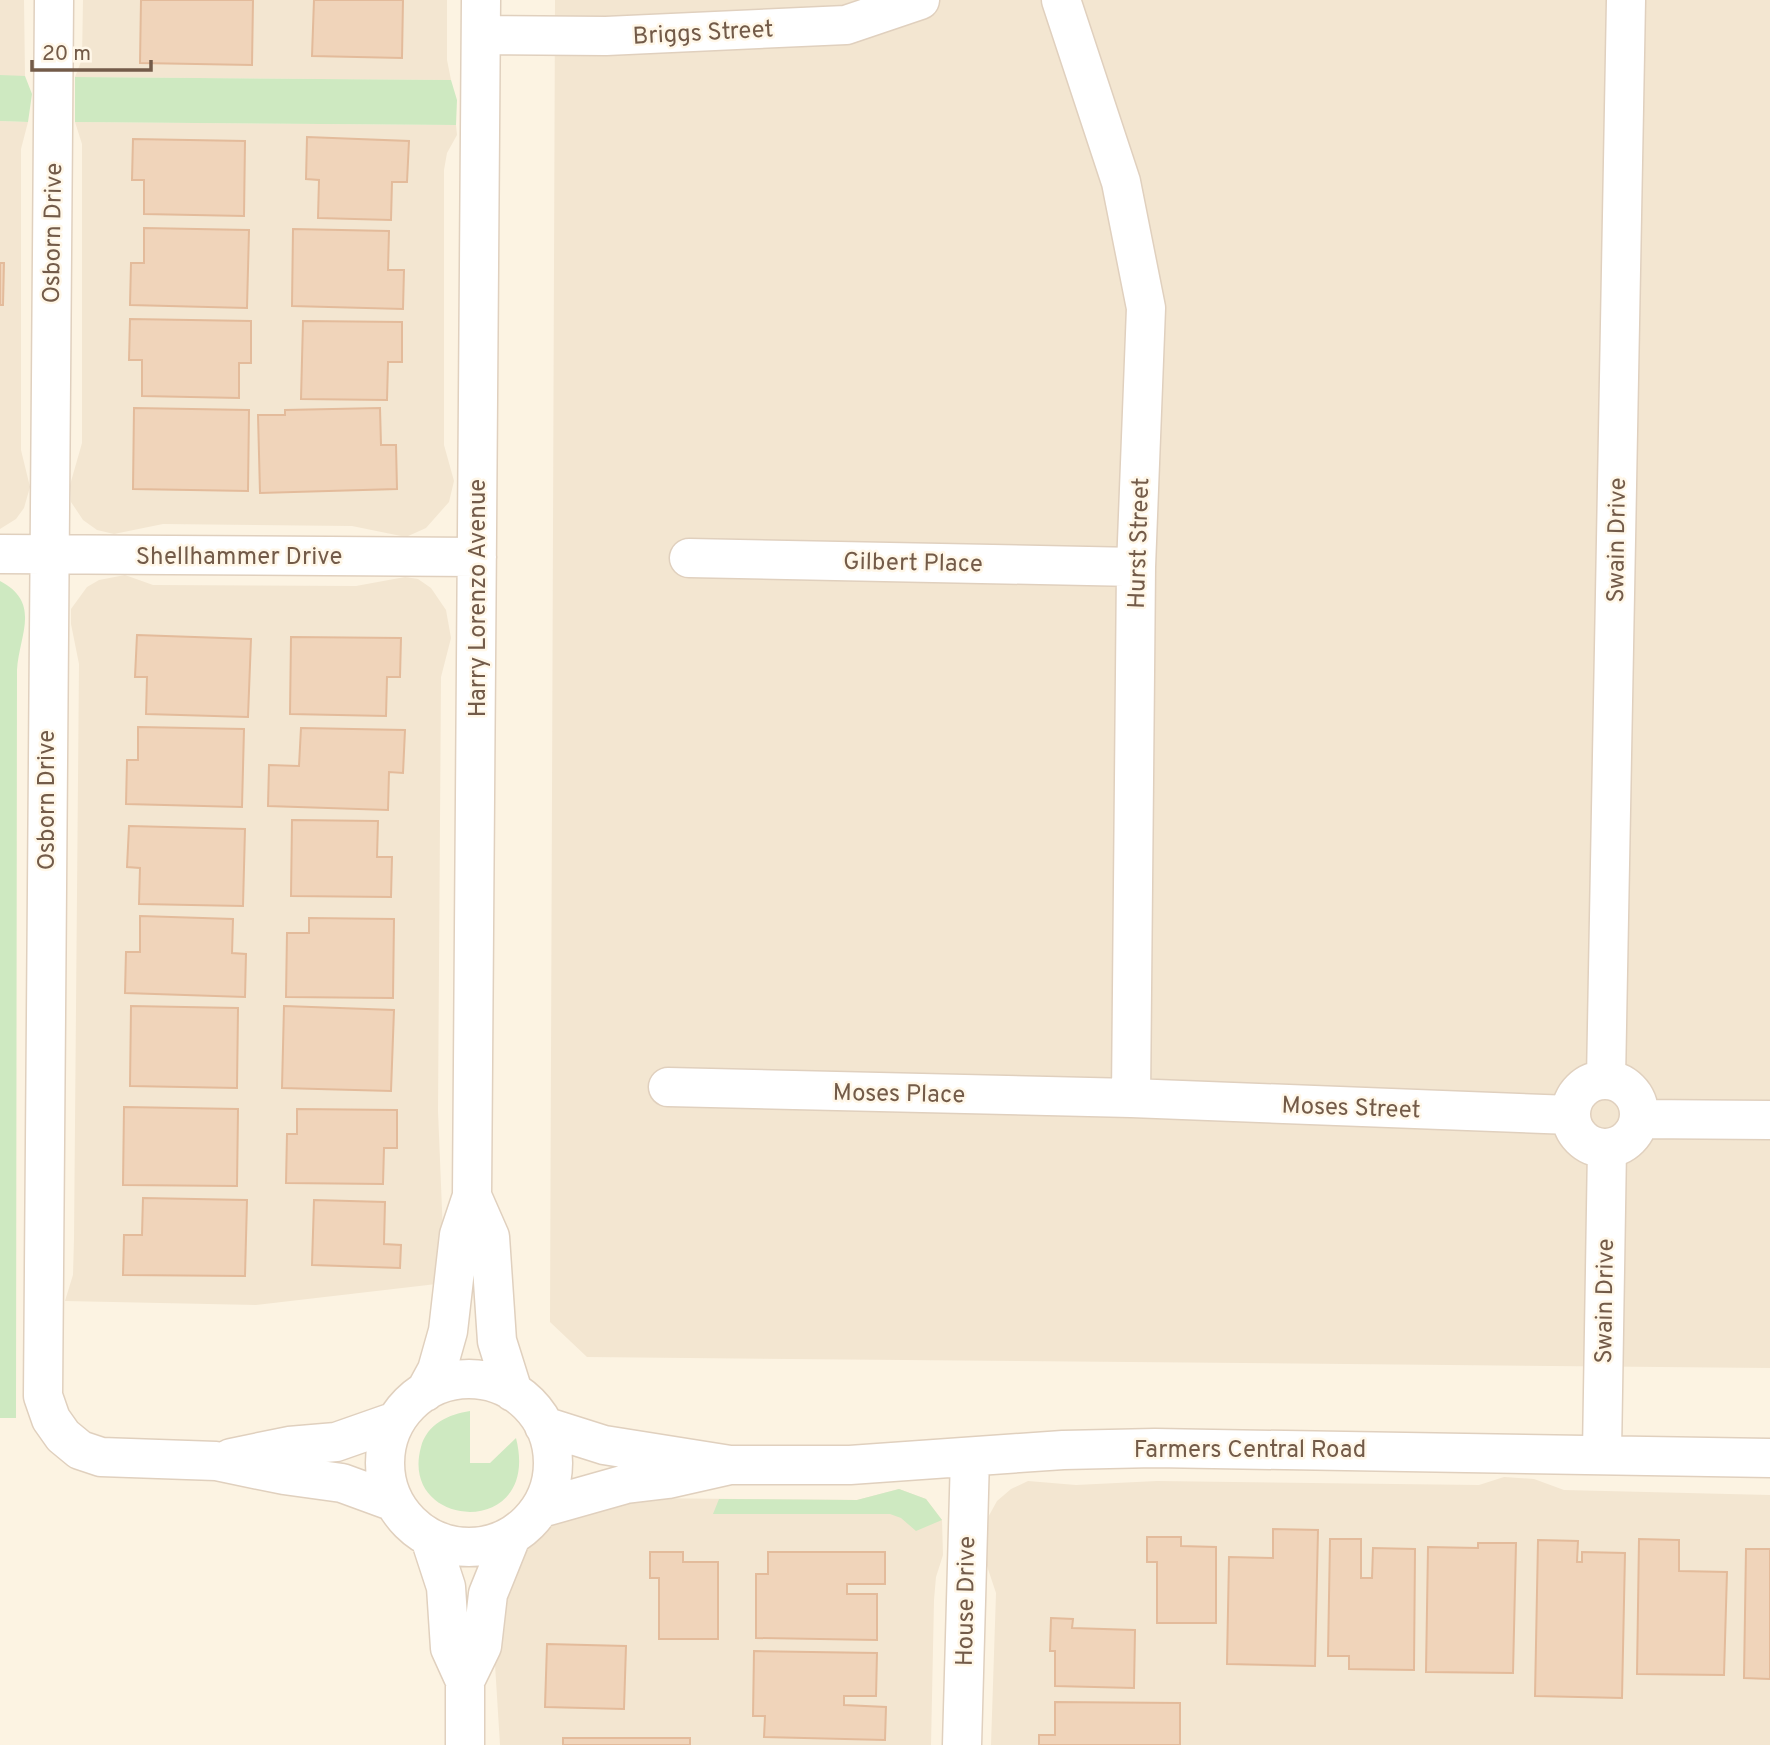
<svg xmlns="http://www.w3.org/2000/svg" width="1770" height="1745" viewBox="0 0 1770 1745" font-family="Overpass,sans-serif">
	<rect width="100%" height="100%" fill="#fcf3e2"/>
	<path fill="#f3e6d1" d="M 0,0 L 24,0 L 25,76 L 0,76 Z
		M 83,0 L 447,0 L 447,60 L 451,80 L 75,77 L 82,59 Z
		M 555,0 L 1770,0 L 1770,1368 L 587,1357 L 550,1322 Z
		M 0,121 L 28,122 L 21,149 L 21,450 L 30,487 L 24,508 L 16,519 L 0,529 Z
		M 75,122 L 456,125 L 457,135 L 447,153 L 444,170 L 444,445 L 454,481 L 449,502 L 426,528 L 406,537 L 352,526 L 163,524 L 114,534 L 97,530 L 83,520 L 71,502 L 70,485 L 82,443 L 82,144 Z
		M 125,575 L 153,585 L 356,586 L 405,577 L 418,579 L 431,588 L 446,610 L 451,638 L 441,677 L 438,1111 L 445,1283 L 256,1305 L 65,1301 L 73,1275 L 74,1239 L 79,664 L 71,624 L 71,609 L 87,587 L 99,580 Z
		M 1504,1477 L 1534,1479 L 1564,1490 L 1770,1495 L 1770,1745 L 991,1745 L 996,1593 L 983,1554 L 986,1521 L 997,1501 L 1011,1489 L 1028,1481 L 1076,1485 L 1157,1481 L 1479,1485 Z
		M 899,1489 L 926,1499 L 942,1520 L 943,1555 L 936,1577 L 934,1600 L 931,1745 L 500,1745 L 493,1632 L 517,1562 L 535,1539 L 553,1524 L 639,1498 L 857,1500 Z"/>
	<path fill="#cee9c1" d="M 0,75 L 25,76 L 32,94 L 28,122 L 0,121 Z
		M 75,77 L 451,80 L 457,100 L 456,125 L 75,122 Z
		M 0,581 C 42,603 19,635 17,670 L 16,1418 L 0,1418 Z
		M 470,1411 L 470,1463 L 490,1463 L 516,1438 C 542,1540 398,1530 421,1447 C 427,1424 449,1414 470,1411 Z
		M 899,1489 L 926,1499 L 942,1520 L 916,1531 L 901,1518 L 890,1514 L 713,1514 L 719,1499 L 857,1500 Z"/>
	<path fill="#f0d4ba" stroke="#e3bb9b" stroke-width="2" d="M 141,0 L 253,0 L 252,65 L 140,63 Z
		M 314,0 L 403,0 L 402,58 L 312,56 Z
		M 307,137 L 409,141 L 407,182 L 392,182 L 391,220 L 318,218 L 319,180 L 306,179 Z
		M 133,139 L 245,141 L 244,216 L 144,214 L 144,180 L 132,180 Z
		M 144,228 L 249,230 L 247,308 L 130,305 L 131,263 L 144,263 Z
		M 293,229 L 389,231 L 388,270 L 404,270 L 403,309 L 292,306 Z
		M 0,263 L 4,263 L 3,305 L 0,305 Z
		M 130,319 L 251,321 L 251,363 L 239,363 L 239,398 L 142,396 L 142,360 L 129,360 Z
		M 303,321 L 402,322 L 402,362 L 388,362 L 387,400 L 301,399 Z
		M 134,408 L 249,410 L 248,491 L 133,489 Z
		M 380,408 L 381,445 L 396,445 L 397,489 L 260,493 L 258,415 L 285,415 L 285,410 Z
		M 137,635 L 251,639 L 248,717 L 146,714 L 147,677 L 135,677 Z
		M 291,637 L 401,638 L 400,677 L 387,677 L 386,716 L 290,714 Z
		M 138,727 L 244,729 L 242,807 L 126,804 L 127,760 L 138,760 Z
		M 301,728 L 405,730 L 403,773 L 389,772 L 388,810 L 268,806 L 269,765 L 299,766 Z
		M 292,820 L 378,821 L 377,857 L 392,857 L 391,897 L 291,896 Z
		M 129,826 L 245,829 L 243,906 L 139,904 L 140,868 L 127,867 Z
		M 140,916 L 233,919 L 232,953 L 246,954 L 245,997 L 125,993 L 126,952 L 140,952 Z
		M 309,918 L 394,919 L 393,998 L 286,997 L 287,933 L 309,933 Z
		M 131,1006 L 238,1008 L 237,1088 L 130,1086 Z
		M 284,1006 L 394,1010 L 391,1091 L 282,1088 Z
		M 124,1107 L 238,1109 L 237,1186 L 123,1185 Z
		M 297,1109 L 397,1110 L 397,1148 L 384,1148 L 383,1184 L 286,1183 L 287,1134 L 297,1134 Z
		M 143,1198 L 247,1200 L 245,1276 L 123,1275 L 124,1235 L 142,1235 Z
		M 314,1200 L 385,1202 L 384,1244 L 401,1245 L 400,1268 L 312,1265 Z
		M 1273,1529 L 1318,1530 L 1315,1666 L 1227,1664 L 1229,1557 L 1273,1558 Z
		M 1147,1537 L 1181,1537 L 1181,1546 L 1216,1547 L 1216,1623 L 1157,1623 L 1157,1562 L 1147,1562 Z
		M 1330,1539 L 1361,1539 L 1361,1578 L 1372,1578 L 1373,1548 L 1415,1549 L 1414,1670 L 1349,1669 L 1349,1656 L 1328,1656 Z
		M 1639,1539 L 1679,1540 L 1679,1571 L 1727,1572 L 1724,1675 L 1637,1674 Z
		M 1538,1540 L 1578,1541 L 1577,1562 L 1582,1562 L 1582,1552 L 1625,1553 L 1622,1698 L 1535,1696 Z
		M 1478,1543 L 1516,1543 L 1513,1673 L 1426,1672 L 1428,1547 L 1478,1548 Z
		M 1746,1549 L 1770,1549 L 1770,1679 L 1744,1678 Z
		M 650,1552 L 683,1552 L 683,1562 L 718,1562 L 718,1639 L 659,1639 L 659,1578 L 650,1578 Z
		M 768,1552 L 885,1552 L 885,1584 L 847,1584 L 847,1594 L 877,1594 L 877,1640 L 756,1638 L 756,1574 L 768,1574 Z
		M 1051,1618 L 1073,1619 L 1072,1628 L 1135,1630 L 1134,1688 L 1055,1686 L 1055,1651 L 1050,1651 Z
		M 547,1644 L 626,1646 L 624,1709 L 545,1707 Z
		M 754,1651 L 877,1653 L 876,1696 L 844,1696 L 844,1705 L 886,1707 L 885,1740 L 764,1737 L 765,1716 L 753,1716 Z
		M 1055,1702 L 1180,1703 L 1180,1745 L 1039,1745 L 1039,1735 L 1055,1735 Z
		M 563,1738 L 690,1738 L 690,1745 L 563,1745 Z"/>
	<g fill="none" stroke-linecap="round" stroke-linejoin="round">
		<defs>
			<path id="street" d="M 54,0 L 43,1396 L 51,1419 L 63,1436 L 80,1450 L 101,1457 L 216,1461 L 284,1475 L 342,1483 L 394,1502
				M 1061,0 L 1121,182 L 1146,308 L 1136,567 L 1131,1098
				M 481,35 L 606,36 L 846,25 L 920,0
				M 0,554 L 477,557
				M 689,558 L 1136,567
				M 1606,1080 L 1626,0
				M1571 1114a34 34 0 1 1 68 0a34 34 0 1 1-68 0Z
				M 668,1087 L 1131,1098 L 1571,1115
				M 1639,1119 L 1770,1120
				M 472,1196 L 490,1237 L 497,1341 L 513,1392
				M385 1463a84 84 0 1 1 168 0a84 84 0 1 1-168 0Z
				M 425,1392 L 437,1370 L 448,1331 L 459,1235 L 472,1196 L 481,0
				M 1602,1453 L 1607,1148
				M 231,1458 L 289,1446 L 336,1442 L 396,1421
				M 730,1465 L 850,1465 L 1063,1450 L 1155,1448 L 1770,1458
				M 541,1508 L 626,1484 L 668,1479 L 730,1465 L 604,1445 L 544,1426
				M 430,1538 L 446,1587 L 450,1648 L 465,1681 L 482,1646 L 488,1594 L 511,1537
				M 465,1745 L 465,1681
				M 962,1745 L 970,1457"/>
		</defs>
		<use href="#street" stroke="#e0d0be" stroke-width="41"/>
		<use href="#street" stroke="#fff" stroke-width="38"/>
	</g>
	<g text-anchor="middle" stroke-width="5" stroke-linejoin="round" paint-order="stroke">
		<g font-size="24" fill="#735b49" stroke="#fff7e8">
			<text transform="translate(703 32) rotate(-3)" y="8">Briggs Street</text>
			<text transform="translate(52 233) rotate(-89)" y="8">Osborn Drive</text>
			<text transform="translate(1616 540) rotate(-89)" y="8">Swain Drive</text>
			<text transform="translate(1138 543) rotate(-88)" y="8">Hurst Street</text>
			<text x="239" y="564">Shellhammer Drive</text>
			<text transform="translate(913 562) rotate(1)" y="8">Gilbert Place</text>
			<text transform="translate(477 598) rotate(-90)" y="8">Harry Lorenzo Avenue</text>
			<text transform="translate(46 800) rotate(-90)" y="8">Osborn Drive</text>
			<text transform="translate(899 1093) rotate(1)" y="8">Moses Place</text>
			<text transform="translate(1351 1107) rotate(2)" y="8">Moses Street</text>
			<text transform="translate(1604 1301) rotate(-89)" y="8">Swain Drive</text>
			<text x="1250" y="1457">Farmers Central Road</text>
			<text transform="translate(965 1601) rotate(-89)" y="8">House Drive</text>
		</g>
	</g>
	<path d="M32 60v10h119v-10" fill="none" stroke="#735b49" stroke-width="3.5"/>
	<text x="42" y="60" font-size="21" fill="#735b49" stroke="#fff7e8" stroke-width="5" paint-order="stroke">20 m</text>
</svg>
